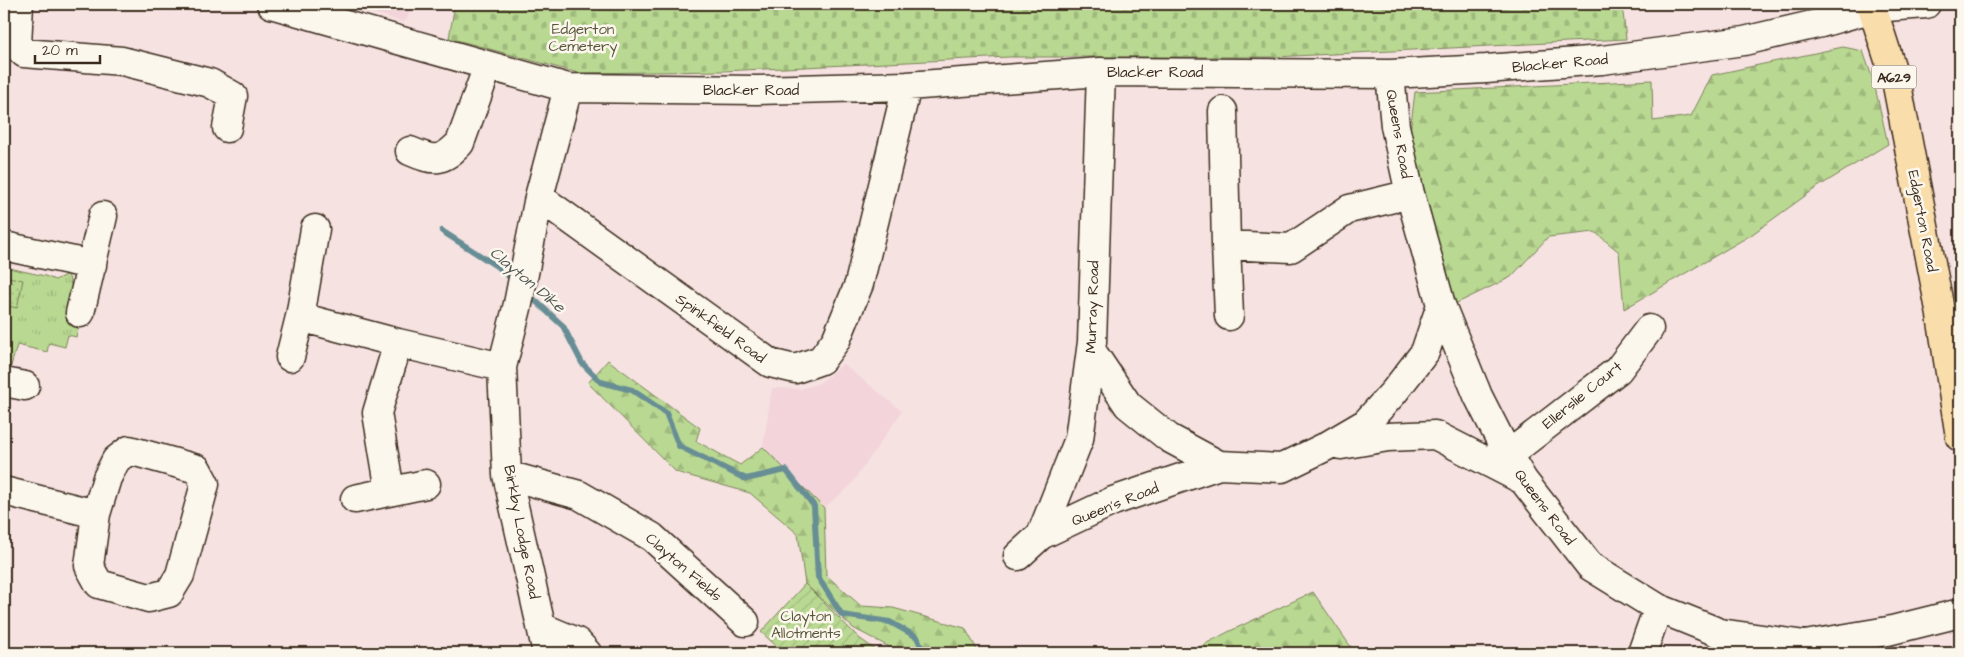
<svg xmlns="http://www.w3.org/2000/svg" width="1964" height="657" viewBox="0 0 1964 657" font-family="'Architects Daughter',sans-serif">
	<defs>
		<pattern id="grass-tufts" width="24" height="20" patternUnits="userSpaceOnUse" patternTransform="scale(1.25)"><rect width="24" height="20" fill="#b9d992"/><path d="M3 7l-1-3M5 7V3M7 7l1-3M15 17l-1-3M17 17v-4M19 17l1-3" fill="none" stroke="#a0ba7d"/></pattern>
		<pattern id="forest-firs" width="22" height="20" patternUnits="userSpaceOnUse" patternTransform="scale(1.25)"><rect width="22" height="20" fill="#b9d992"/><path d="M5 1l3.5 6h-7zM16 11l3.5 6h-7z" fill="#a0ba7d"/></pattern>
		<pattern id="cemetery-stones" width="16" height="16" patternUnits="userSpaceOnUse" patternTransform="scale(1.25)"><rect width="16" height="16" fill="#b9d992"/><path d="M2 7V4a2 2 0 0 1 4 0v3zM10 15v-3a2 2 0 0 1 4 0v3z" fill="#a0ba7d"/></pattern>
		<pattern id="park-dots" width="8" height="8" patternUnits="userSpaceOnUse" patternTransform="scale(1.25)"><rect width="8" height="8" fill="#b9d992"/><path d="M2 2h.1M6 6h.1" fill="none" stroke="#a0ba7d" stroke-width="1.8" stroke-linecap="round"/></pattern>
		<pattern id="garden-furrows" width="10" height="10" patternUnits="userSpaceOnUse" patternTransform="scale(1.25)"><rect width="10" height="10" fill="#b9d992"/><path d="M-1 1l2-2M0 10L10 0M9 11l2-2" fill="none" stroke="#a0ba7d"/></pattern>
	</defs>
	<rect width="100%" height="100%" fill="#f6e2e1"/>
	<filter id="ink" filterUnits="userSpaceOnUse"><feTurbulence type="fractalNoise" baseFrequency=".02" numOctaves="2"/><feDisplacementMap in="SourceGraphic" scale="10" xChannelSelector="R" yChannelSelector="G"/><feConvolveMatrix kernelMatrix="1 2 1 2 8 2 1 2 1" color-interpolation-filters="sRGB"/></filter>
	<g filter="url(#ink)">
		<path fill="#f2d4da" d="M 345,4 L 410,4 L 408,18 L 403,22 Z
			M 843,364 L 902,411 L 850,486 L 824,508 L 763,447 L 772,388 L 801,389 L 820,383 Z"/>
		<path fill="url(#grass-tufts)" stroke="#7a8258" d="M 4,267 L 45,276 L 55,280 L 68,274 L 81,318 L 76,337 L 68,335 L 65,347 L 49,343 L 47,352 L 17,345 L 9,373 L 4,372 Z"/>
		<path fill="url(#forest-firs)" stroke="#7a8258" d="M 1843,47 L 1863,51 L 1874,83 L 1888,144 L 1816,188 L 1751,235 L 1624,309 L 1619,252 L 1595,232 L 1548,237 L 1511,277 L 1453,305 L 1410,132 L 1415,92 L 1652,80 L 1653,121 L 1691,116 L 1712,75 Z
			M 608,360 L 700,428 L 696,441 L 740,465 L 763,447 L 824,508 L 826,575 L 861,606 L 893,608 L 965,628 L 979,653 L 901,653 L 853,628 L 805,584 L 798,534 L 750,493 L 676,472 L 588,383 Z
			M 1313,592 L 1355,653 L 1188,653 L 1228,632 Z"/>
		<path fill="url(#cemetery-stones)" stroke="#7a8258" d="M 455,4 L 1622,4 L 1626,39 L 1275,57 L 1009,57 L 723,71 L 578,73 L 449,38 Z"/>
		<path fill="url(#park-dots)" stroke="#7a8258" d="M 4,276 L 23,280 L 17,308 L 4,305 Z"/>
		<path fill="url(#garden-furrows)" stroke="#7a8258" d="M 805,584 L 859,638 L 880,653 L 784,653 L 761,632 Z"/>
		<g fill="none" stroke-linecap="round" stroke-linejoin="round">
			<path stroke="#678e95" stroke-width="6" d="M 442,231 L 501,269 L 515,282
				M 528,294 L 563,326 L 582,363 L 601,382 L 632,390 L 666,413 L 679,446 L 746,479 L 786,470 L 814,506 L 818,577 L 842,615 L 890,622 L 917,637 L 924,653"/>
			<defs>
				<path id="minor" d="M 19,4 L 17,46 L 24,53 L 122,61 L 210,83 L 233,96 L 227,128
					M 271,4 L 568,88 L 757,90 L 907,86 L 1101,72 L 1390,74 L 1486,69 L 1602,60 L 1744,41 L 1821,23 L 1873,8 L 1926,4
					M 1390,74 L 1395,126 L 1410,194 L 1441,305 L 1478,396 L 1508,455 L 1523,480 L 1590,566 L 1658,608 L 1720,633 L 1805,645 L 1888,631 L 1960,613
					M 1223,111 L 1226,245 L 1291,248 L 1349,209 L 1410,194
					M 410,151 C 434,161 441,163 460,143 L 488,66
					M 539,197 L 770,363 L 795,369 L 821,360 L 836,340 L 859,284 L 907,86
					M 1226,245 L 1229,316
					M 4,246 L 92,265
					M 80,313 L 103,216
					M 300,317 L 398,343 L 502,367
					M 1091,350 L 1128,405 L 1169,438 L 1219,465 L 1282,468 L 1325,447 L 1366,423 L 1394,392 L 1425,352 L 1441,305
					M 290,357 L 300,317 L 315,229
					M 4,382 L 25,386
					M 1341,445 L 1388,437 L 1435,435 L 1523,480
					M 129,450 L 197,469 L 205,484 L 180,575 L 169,593 L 149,598 L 99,584 L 89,566 L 96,514 L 107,478 L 116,460 Z
					M 1508,455 L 1618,370 L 1649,329
					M 507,475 L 579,495 L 652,537 L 745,622
					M 4,491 L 96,514
					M 390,491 L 377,413 L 398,343
					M 355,499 L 426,484
					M 1041,535 L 1079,439 L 1092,342 L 1101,72
					M 1018,556 L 1041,535 L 1113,501 L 1219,465
					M 541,627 L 577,642 L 587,653
					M 547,653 L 507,475 L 502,367 L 518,304 L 539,197 L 568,88
					M 1642,653 L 1658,608"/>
				<path id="highway" d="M 1871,4 L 1897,85 L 1941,315 L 1960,437"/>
			</defs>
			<use href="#minor" stroke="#3b2a1e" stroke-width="31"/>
			<use href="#highway" stroke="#3b2a1e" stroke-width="31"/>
			<use href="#minor" stroke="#fbf7ec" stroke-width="28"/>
			<use href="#highway" stroke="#f9ddab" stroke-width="28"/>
		</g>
	</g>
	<g text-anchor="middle" stroke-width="5" stroke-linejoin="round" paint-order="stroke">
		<rect fill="#fbf7ec" stroke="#75685c" stroke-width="1" x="1871.5" y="65.5" width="45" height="23" rx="4"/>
		<g font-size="14" font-weight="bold" fill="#3b2a1e">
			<text x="1894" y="82">A629</text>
		</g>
		<g font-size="15" fill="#5a563b" stroke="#fbf7ec">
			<text x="583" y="34">Edgerton<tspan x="583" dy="17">Cemetery</tspan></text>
			<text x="806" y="621">Clayton<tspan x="806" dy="17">Allotments</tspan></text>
		</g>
		<g font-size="15" fill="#3b2a1e" stroke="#fbf7ec">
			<text transform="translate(1560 63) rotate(-5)" y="5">Blacker Road</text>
			<text x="1155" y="77">Blacker Road</text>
			<text x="751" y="95">Blacker Road</text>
			<text transform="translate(1399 134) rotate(80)" y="5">Queens Road</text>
			<text transform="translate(1923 221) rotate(79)" y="5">Edgerton Road</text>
			<text transform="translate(1092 307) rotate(-88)" y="5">Murray Road</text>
			<text transform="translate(721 328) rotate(36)" y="5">Spinkfield Road</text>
			<text transform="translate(1582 395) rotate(-39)" y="5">Ellerslie Court</text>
			<text transform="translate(1115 504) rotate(-22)" y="5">Queen's Road</text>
			<text transform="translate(1545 507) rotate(53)" y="5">Queens Road</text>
			<text transform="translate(522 532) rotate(79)" y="5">Birkby Lodge Road</text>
			<text transform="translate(684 567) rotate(41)" y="5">Clayton Fields</text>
		</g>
		<g font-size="16" font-style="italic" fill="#4e5450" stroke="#fbf7ec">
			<text transform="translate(528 279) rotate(40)" y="6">Clayton Dike</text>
		</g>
	</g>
	<rect width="1964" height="657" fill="none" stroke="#fbf7ec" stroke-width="20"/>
	<rect x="10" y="10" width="1944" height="637" fill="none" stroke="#3b2a1e" stroke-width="2" filter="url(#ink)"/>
	<path d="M35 55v8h65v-8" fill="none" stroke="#3b2a1e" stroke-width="2.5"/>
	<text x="42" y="55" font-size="15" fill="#3b2a1e" stroke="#fbf7ec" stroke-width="4" paint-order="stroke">20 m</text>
</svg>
